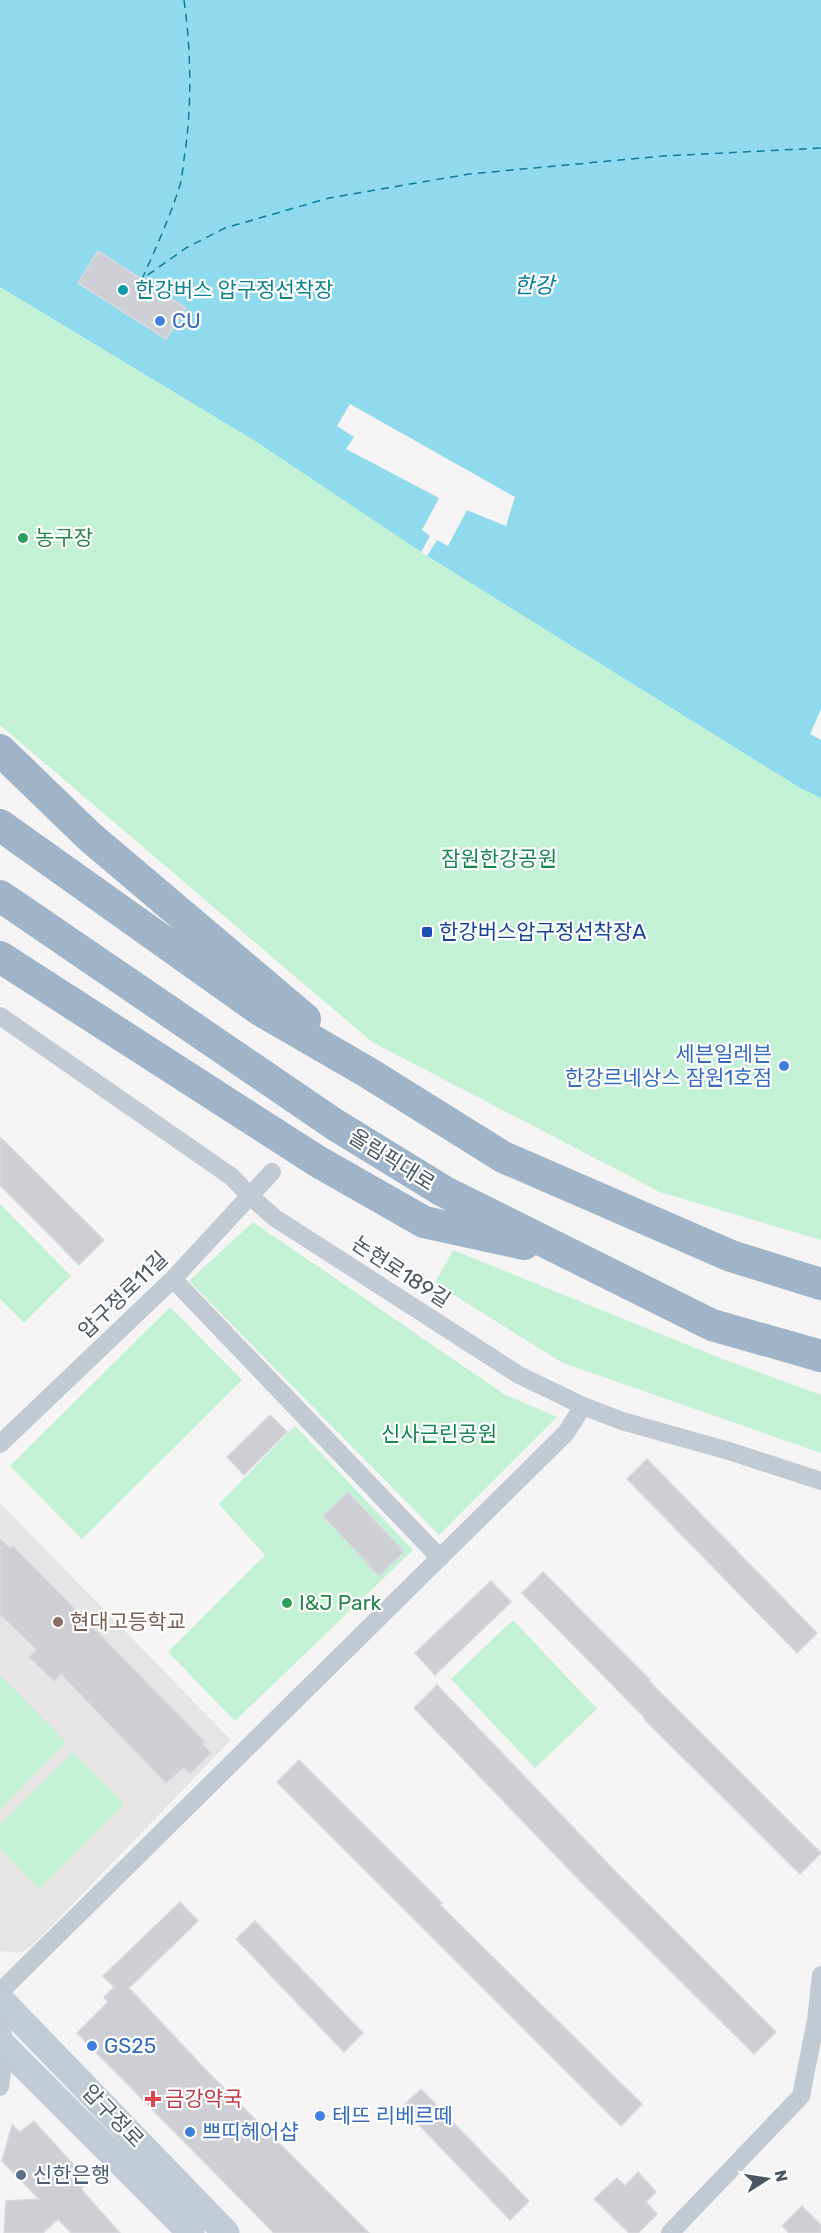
<svg xmlns="http://www.w3.org/2000/svg" width="821" height="2233" viewBox="0 0 821 2233" font-family="Rubik,'Noto Sans KR',sans-serif">
	<rect width="100%" height="100%" fill="#f5f3f3"/>
	<path fill="#e6e4e5" d="M 0,1503 L 231,1740 L 34,1944 L 20,1953 L 0,1951 Z"/>
	<path fill="#c3f1d5" d="M 0,287 L 255,441 L 421,552 L 800,788 L 821,798 L 821,1240 L 660,1192 L 372,1042 L 0,725 Z
		M 0,1204 L 71,1276 L 24,1323 L 0,1299 Z
		M 253,1222 L 504,1394 L 557,1417 L 439,1535 L 189,1281 Z
		M 453,1250 L 720,1358 L 821,1395 L 821,1453 L 563,1363 L 435,1283 Z
		M 170,1307 L 242,1380 L 82,1539 L 10,1466 Z
		M 295,1426 L 413,1550 L 235,1721 L 168,1652 L 265,1555 L 219,1504 Z
		M 513,1620 L 597,1709 L 535,1768 L 451,1679 Z
		M 0,1675 L 66,1742 L 0,1810 Z
		M 73,1752 L 124,1804 L 39,1889 L 0,1849 L 0,1825 Z"/>
	<path fill="#90daee" d="M 0,0 L 821,0 L 821,798 L 800,788 L 421,552 L 255,441 L 0,287 Z"/>
	<path fill="#f5f3f3" d="M 350,404 L 515,497 L 506,526 L 467,510 L 448,546 L 437,540 L 427,556 L 421,552 L 430,536 L 422,530 L 439,498 L 346,449 L 354,437 L 337,426 Z
		M 821,709 L 821,740 L 810,734 Z"/>
	<g fill="none" stroke-linecap="round" stroke-linejoin="round">
		<path stroke="#0c7c9b" stroke-width="1.5" stroke-dasharray="8 6" stroke-linecap="butt" d="M 184,0 C 191,50 192,103 185,153 C 183,163 183,174 180,185 C 170,217 156,248 142,279 L 186,248 L 225,228 L 329,198 L 469,174 L 663,156 L 821,148"/>
	</g>
	<path fill="#cdcfd5" stroke="#d7d9de" stroke-width="1.5" d="M 98,251 L 186,308 L 166,339 L 78,283 Z
		M 0,1137 L 104,1240 L 79,1265 L 0,1185 Z
		M 270,1415 L 287,1432 L 244,1475 L 227,1457 Z
		M 647,1459 L 817,1633 L 797,1653 L 627,1479 Z
		M 348,1492 L 404,1552 L 379,1576 L 323,1516 Z
		M 0,1539 L 10,1548 L 13,1546 L 205,1742 L 202,1744 L 211,1753 L 190,1774 L 184,1767 L 166,1783 L 61,1674 L 54,1681 L 29,1657 L 37,1650 L 0,1614 Z
		M 543,1572 L 650,1680 L 649,1681 L 821,1853 L 800,1874 L 644,1719 L 645,1718 L 522,1593 Z
		M 491,1581 L 511,1602 L 435,1675 L 415,1653 Z
		M 437,1685 L 613,1869 L 776,2032 L 754,2054 L 582,1883 L 414,1708 Z
		M 299,1760 L 442,1903 L 440,1905 L 642,2104 L 621,2126 L 277,1782 Z
		M 180,1902 L 198,1921 L 129,1988 L 204,2068 L 369,2233 L 274,2233 L 77,2033 L 108,2002 L 104,1997 L 114,1987 L 103,1976 Z
		M 255,1921 L 363,2033 L 344,2052 L 236,1939 Z
		M 421,2089 L 529,2201 L 510,2220 L 402,2107 Z
		M 34,2121 L 89,2182 L 81,2189 L 120,2233 L 71,2233 L 58,2219 L 43,2233 L 4,2233 L 6,2201 L 39,2199 L 2,2161 L 12,2125 L 20,2132 Z
		M 638,2172 L 656,2192 L 646,2202 L 657,2214 L 638,2233 L 629,2233 L 594,2199 L 617,2178 L 625,2186 Z
		M 802,2206 L 821,2225 L 821,2233 L 789,2233 L 782,2226 Z"/>
	<g fill="none" stroke-linecap="round" stroke-linejoin="round">
		<path stroke="#c1cad2" stroke-width="18" d="M 0,1016 L 232,1177 L 251,1197 L 275,1218 L 519,1375 L 583,1406 L 622,1421 L 729,1451 L 821,1481
			M 173,1279 L 440,1558
			M 0,1444 L 173,1279 L 272,1172
			M 0,1992 L 566,1433 L 583,1406
			M 0,2015 L 5,2047 L 0,2087
			M 670,2233 L 801,2096 L 816,2020 L 821,1975"/>
		<path stroke="#c1cbd6" stroke-width="27" d="M 0,1999 L 226,2233
			M 0,2042 L 191,2233"/>
		<path stroke="#9fb4c9" stroke-width="32" d="M 0,750 L 90,837 L 305,1019
			M 0,825 L 260,1010 L 367,1072 L 503,1157 L 731,1256 L 821,1284
			M 0,896 L 334,1124 L 443,1191 L 712,1325 L 821,1356
			M 0,957 L 317,1161 L 424,1222 L 524,1244"/>
	</g>
	<circle fill="#0f9aa8" stroke="#fff" stroke-width="2" cx="123" cy="290" r="6"/>
	<g fill="#3f7fe0" stroke="#fff" stroke-width="2">
		<circle cx="160" cy="321" r="6"/>
		<circle cx="784" cy="1066" r="6"/>
		<circle cx="92" cy="2046" r="6"/>
		<circle cx="320" cy="2116" r="6"/>
		<circle cx="190" cy="2132" r="6"/>
	</g>
	<g fill="#2e9e5b" stroke="#fff" stroke-width="2">
		<circle cx="23" cy="538" r="6"/>
		<circle cx="287" cy="1603" r="6"/>
	</g>
	<rect fill="#1a4fb4" stroke="#fff" stroke-width="2" x="421" y="926" width="12" height="12" rx="3"/>
	<circle fill="#8d6e63" stroke="#fff" stroke-width="2" cx="58" cy="1622" r="6"/>
	<path fill="#e0444e" stroke="#fff" stroke-width="2" d="M150 2090h6v6h6v6h-6v6h-6v-6h-6v-6h6z"/>
	<circle fill="#5c6f8a" stroke="#fff" stroke-width="2" cx="21" cy="2175" r="6"/>
	<g text-anchor="middle" stroke-width="4.5" stroke-linejoin="round" paint-order="stroke">
		<g font-size="21" fill="#0d838f" stroke="#fff" text-anchor="start">
			<text x="135" y="297">한강버스 압구정선착장</text>
		</g>
		<g font-size="21" fill="#366cbe" stroke="#fff" text-anchor="start">
			<text x="172" y="328">CU</text>
			<text x="772" y="1061" text-anchor="end">세븐일레븐<tspan x="772" dy="24">한강르네상스 잠원1호점</tspan></text>
			<text x="104" y="2053">GS25</text>
			<text x="332" y="2123">테뜨 리베르떼</text>
			<text x="202" y="2139">쁘띠헤어샵</text>
		</g>
		<g font-size="21" fill="#27864d" stroke="#fff" text-anchor="start">
			<text x="35" y="545">농구장</text>
			<text x="299" y="1610">I&amp;J Park</text>
		</g>
		<g font-size="21" fill="#17864f" stroke="#fff">
			<text x="499" y="866">잠원한강공원</text>
			<text x="439" y="1441">신사근린공원</text>
		</g>
		<g font-size="21" fill="#164399" stroke="#fff" text-anchor="start">
			<text x="439" y="939">한강버스압구정선착장A</text>
		</g>
		<g font-size="21" fill="#4a5661" stroke="#fff">
			<text transform="translate(392 1160) rotate(32)" y="7">올림픽대로</text>
			<text transform="translate(401 1272) rotate(33)" y="7">논현로189길</text>
			<text transform="translate(123 1295) rotate(-44)" y="7">압구정로11길</text>
			<text transform="translate(113 2116) rotate(46)" y="7">압구정로</text>
		</g>
		<g font-size="21" fill="#785e54" stroke="#fff" text-anchor="start">
			<text x="70" y="1629">현대고등학교</text>
		</g>
		<g font-size="21" fill="#be3a42" stroke="#fff" text-anchor="start">
			<text x="165" y="2106">금강약국</text>
		</g>
		<g font-size="21" fill="#4e5e75" stroke="#fff" text-anchor="start">
			<text x="33" y="2182">신한은행</text>
		</g>
		<g font-size="22" font-style="italic" fill="#0c7c9b" stroke="#fff">
			<text x="534" y="293">한강</text>
		</g>
	</g>
	<g transform="translate(767 2179) rotate(78)" stroke="#ffffff" stroke-width="4.5" paint-order="stroke">
	<path d="M0-4.5L10 22L0 15L-10 22Z" fill="#4a5661"/>
	<text y="-9" font-size="16" font-weight="bold" text-anchor="middle" fill="#4a5661">N</text>
	</g>
</svg>
